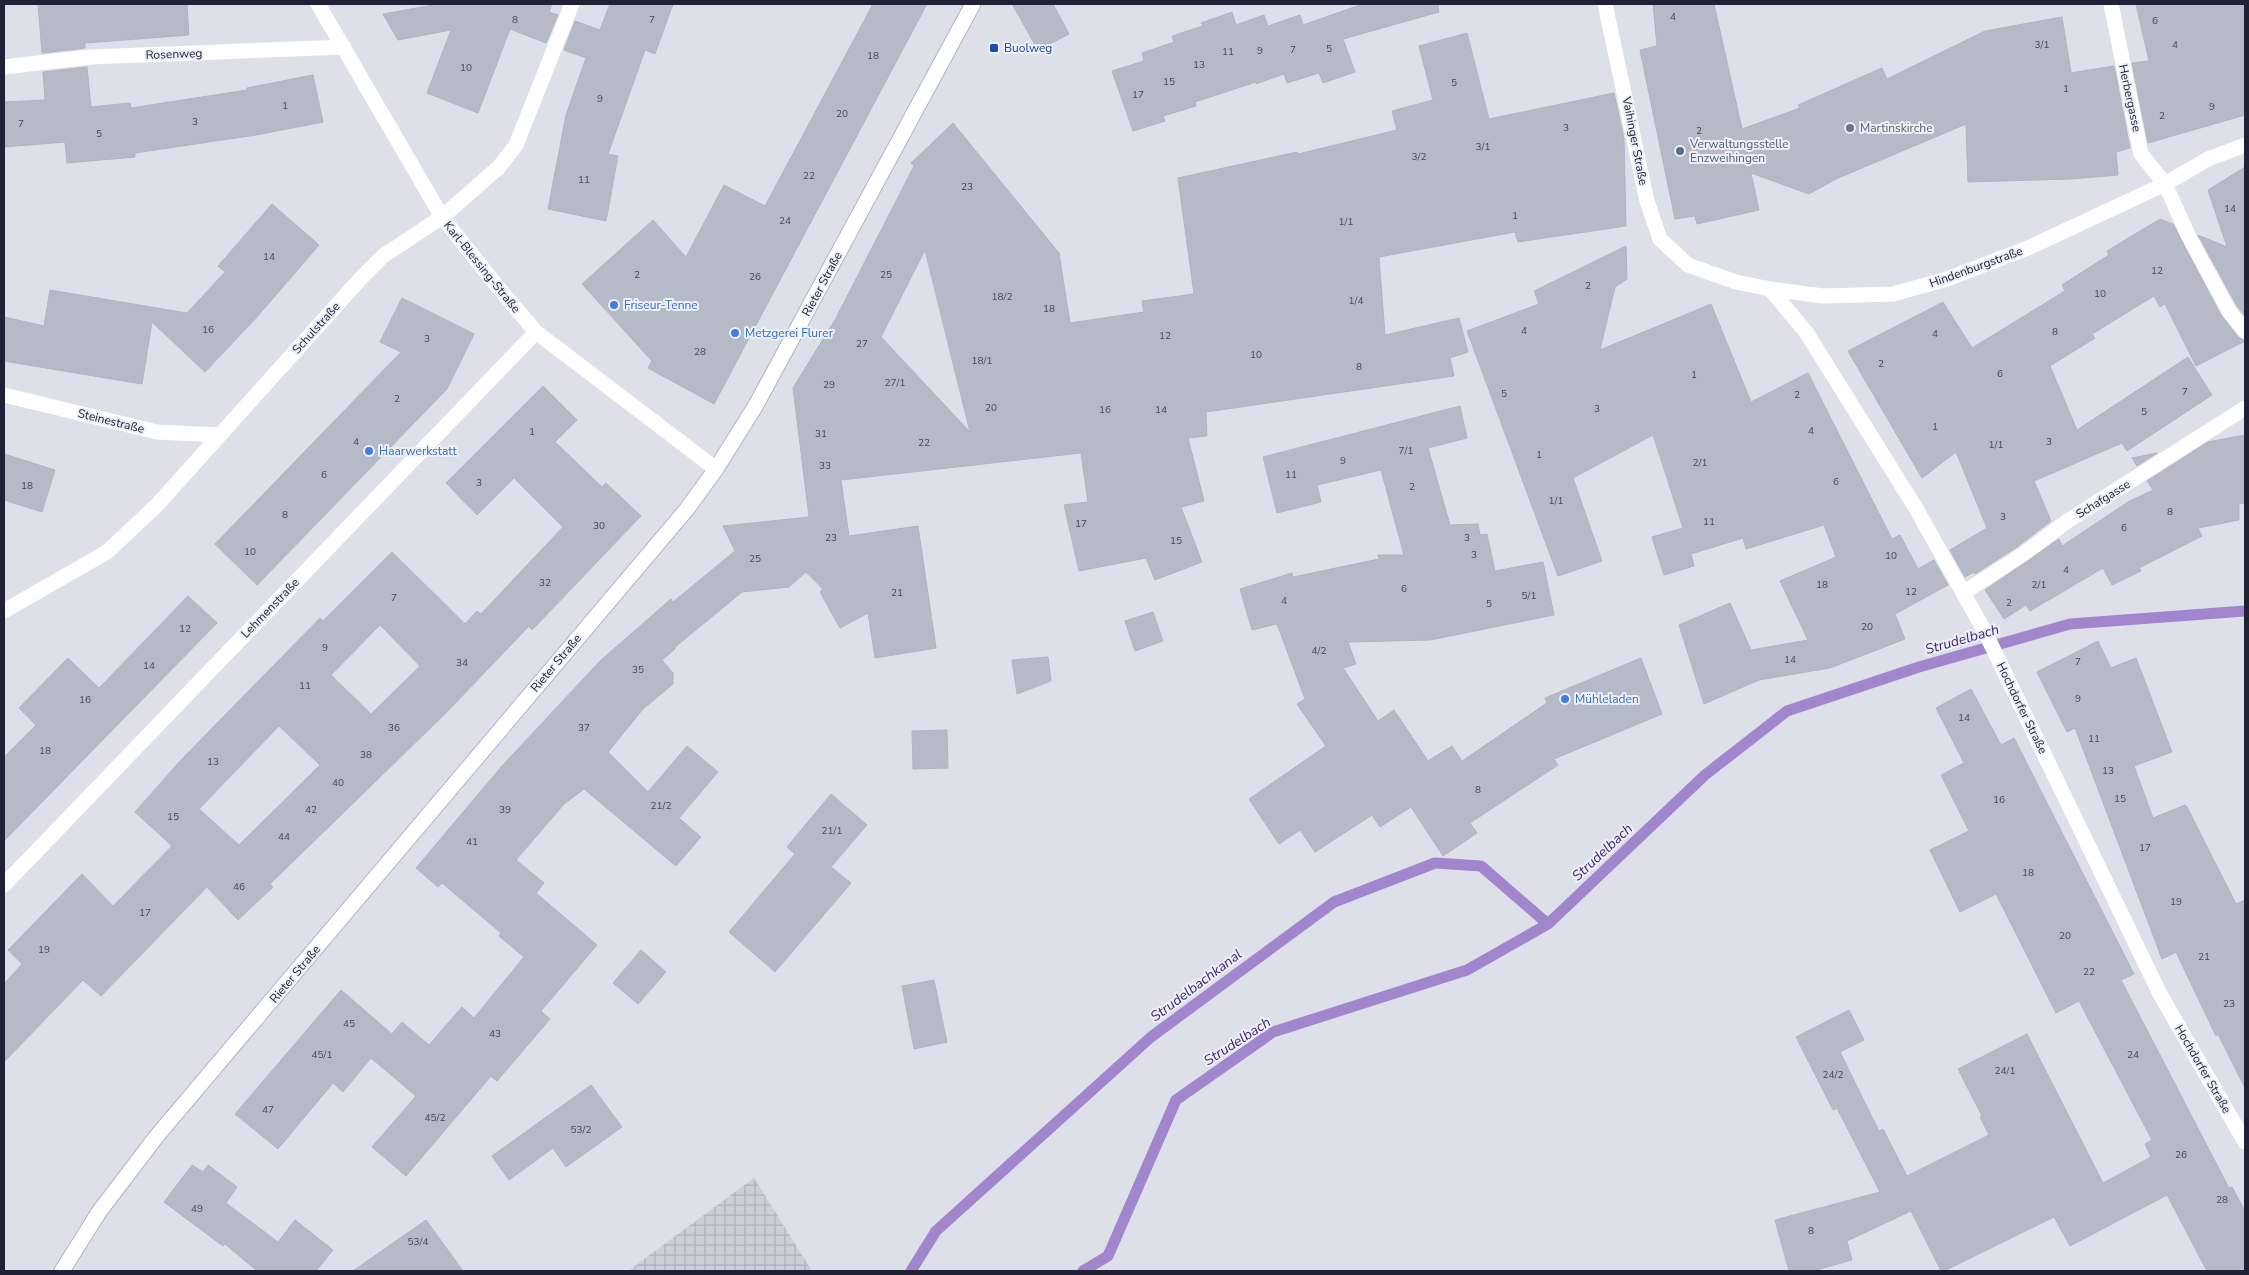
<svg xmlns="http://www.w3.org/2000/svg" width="2249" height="1275" viewBox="0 0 2249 1275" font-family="'Nunito Sans',sans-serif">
	<defs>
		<pattern id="industrial-grid" width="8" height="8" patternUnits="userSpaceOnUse" patternTransform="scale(1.25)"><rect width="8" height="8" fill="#cccfd8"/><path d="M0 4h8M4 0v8" fill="none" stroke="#afb1ba"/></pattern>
	</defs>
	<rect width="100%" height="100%" fill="#dde0e9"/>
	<path fill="url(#industrial-grid)" d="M 754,1178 L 812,1271 L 628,1271 Z"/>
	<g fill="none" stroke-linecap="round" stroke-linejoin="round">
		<path stroke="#a186cd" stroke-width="11" d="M 911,1271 L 936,1231 L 1151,1037 L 1334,902 L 1435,863 L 1481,866 L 1548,924
			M 1083,1271 L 1108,1256 L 1176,1100 L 1273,1032 L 1467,970 L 1548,924 L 1705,775 L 1787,711 L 1919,667 L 2070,624 L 2245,611"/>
	</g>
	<path fill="#b6b9c6" stroke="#b0b4c2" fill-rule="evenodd" d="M 38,4 L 187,4 L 189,35 L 85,43 L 85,48 L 42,53 Z
		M 439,4 L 552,4 L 549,12 L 558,15 L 546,43 L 510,29 L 478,113 L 427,93 L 451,30 L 398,40 L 383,14 Z
		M 610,4 L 673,4 L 655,54 L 645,50 L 608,154 L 618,156 L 606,221 L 548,209 L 566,115 L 586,58 L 564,50 L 575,21 L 600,30 Z
		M 873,4 L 927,4 L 714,404 L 648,368 L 652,361 L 582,284 L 653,220 L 686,257 L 724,185 L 765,206 Z
		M 1012,4 L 1053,4 L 1069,34 L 1038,50 Z
		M 1363,4 L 1438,4 L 1439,12 L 1343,39 L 1355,72 L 1323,83 L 1319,73 L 1287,83 L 1284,74 L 1256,84 L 1256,82 L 1195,102 L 1196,106 L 1163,116 L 1165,121 L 1133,131 L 1112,71 L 1144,61 L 1142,53 L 1174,42 L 1172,36 L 1203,26 L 1201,23 L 1232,12 L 1236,25 L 1264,15 L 1268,26 L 1300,15 L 1303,25 Z
		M 1653,4 L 1714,4 L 1742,129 L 1800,108 L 1798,105 L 1882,68 L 1887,79 L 1985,31 L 2062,17 L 2071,73 L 2114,66 L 2130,148 L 2116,152 L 2118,175 L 2070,179 L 1968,182 L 1966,124 L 1836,179 L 1809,194 L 1751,173 L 1759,210 L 1697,224 L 1695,216 L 1675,219 L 1640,50 L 1657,46 Z
		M 2136,4 L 2245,4 L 2245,115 L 2148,143 L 2132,63 L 2149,61 Z
		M 1467,33 L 1489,119 L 1614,93 L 1624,139 L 1626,226 L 1518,242 L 1515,232 L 1379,257 L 1385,335 L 1459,318 L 1468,352 L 1450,358 L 1454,376 L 1206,412 L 1207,436 L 1188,438 L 1204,501 L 1181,507 L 1202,562 L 1155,580 L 1146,558 L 1079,571 L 1064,505 L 1088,502 L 1081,453 L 841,480 L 849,536 L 918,526 L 936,648 L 875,658 L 868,613 L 840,628 L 820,592 L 823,589 L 806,572 L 789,587 L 742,592 L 674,648 L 675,649 L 662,660 L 673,673 L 673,684 L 643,709 L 608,752 L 648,792 L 687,746 L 718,772 L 679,818 L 701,837 L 676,866 L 584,789 L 564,804 L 516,860 L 544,883 L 536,893 L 597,945 L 541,1011 L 550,1019 L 497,1081 L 491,1076 L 406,1176 L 372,1147 L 416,1096 L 371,1058 L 343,1092 L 333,1083 L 278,1149 L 235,1114 L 341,990 L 392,1034 L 402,1022 L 429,1045 L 462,1007 L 474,1018 L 524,957 L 499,936 L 501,933 L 442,883 L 438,887 L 416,868 L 502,766 L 600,661 L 671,599 L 673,602 L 735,551 L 723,526 L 809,517 L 793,388 L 836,318 L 914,166 L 911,163 L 953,123 L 1059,253 L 1070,323 L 1144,312 L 1142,301 L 1194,294 L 1178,178 L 1297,152 L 1298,154 L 1397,130 L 1392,111 L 1433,100 L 1419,46 ZM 925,250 L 970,432 L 881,337 Z
		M 87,67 L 91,107 L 130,103 L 131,108 L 247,90 L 247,88 L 313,75 L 323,122 L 256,135 L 135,153 L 135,157 L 67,163 L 65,142 L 4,147 L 4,102 L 45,100 L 43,72 Z
		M 2245,167 L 2245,316 L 2237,306 L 2198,235 L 2227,247 L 2208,190 Z
		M 272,204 L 319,245 L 257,317 L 205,372 L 152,322 L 142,384 L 4,361 L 4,317 L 44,326 L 50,290 L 187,313 L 225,272 L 218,266 Z
		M 2160,219 L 2173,224 L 2221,315 L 2238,337 L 2245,341 L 2196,366 L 2165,304 L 2160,307 L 2154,296 L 2092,334 L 2095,338 L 2050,366 L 2077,430 L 2188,357 L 2212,395 L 2127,451 L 2122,443 L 2034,481 L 2051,521 L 2017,547 L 1975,574 L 1974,572 L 1965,577 L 1950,550 L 1987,528 L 1956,452 L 1922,478 L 1848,351 L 1943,302 L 1972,348 L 2065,291 L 2062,285 L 2109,255 L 2107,251 Z
		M 1626,246 L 1627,279 L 1615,287 L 1600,350 L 1711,304 L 1751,402 L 1808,373 L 1892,539 L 1900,535 L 1918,569 L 1934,560 L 1948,585 L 1895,614 L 1905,639 L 1830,668 L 1759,680 L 1704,704 L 1679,625 L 1730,603 L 1751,650 L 1808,640 L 1780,581 L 1836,557 L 1824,525 L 1746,549 L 1743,538 L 1691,554 L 1694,566 L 1664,575 L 1652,537 L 1683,528 L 1653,435 L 1573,478 L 1602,561 L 1558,576 L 1467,331 L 1539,304 L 1534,291 Z
		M 402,298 L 474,334 L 447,389 L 257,585 L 215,544 L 401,352 L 380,342 Z
		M 543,386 L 577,420 L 555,442 L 602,487 L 606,483 L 641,516 L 532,630 L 529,626 L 446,713 L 270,884 L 273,887 L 238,920 L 207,887 L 101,996 L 83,980 L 4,1062 L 4,984 L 22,964 L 8,950 L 82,874 L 113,906 L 172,846 L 135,812 L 180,761 L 320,618 L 323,621 L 392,552 L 465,624 L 477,611 L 481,614 L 563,527 L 514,478 L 477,515 L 446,483 ZM 380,625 L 420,666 L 371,714 L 331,675 ZM 279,726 L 320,765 L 239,845 L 199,809 Z
		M 1460,406 L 1467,438 L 1428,448 L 1450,525 L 1478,524 L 1480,535 L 1487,534 L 1495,571 L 1543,562 L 1554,615 L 1430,640 L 1348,642 L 1356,664 L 1343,668 L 1378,721 L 1394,710 L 1428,761 L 1452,746 L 1462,761 L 1547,703 L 1545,698 L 1641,658 L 1662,714 L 1554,759 L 1558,765 L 1470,823 L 1477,833 L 1443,856 L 1411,807 L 1380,827 L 1372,815 L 1315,852 L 1300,830 L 1279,844 L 1249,799 L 1326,746 L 1297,704 L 1305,699 L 1277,624 L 1252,630 L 1240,589 L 1292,573 L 1293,577 L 1379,559 L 1378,555 L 1404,555 L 1381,470 L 1317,485 L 1321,502 L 1277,513 L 1263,457 Z
		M 2245,435 L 2245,503 L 2239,504 L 2239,520 L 2198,528 L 2202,536 L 2139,568 L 2141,571 L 2112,585 L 2103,568 L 2030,611 L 2026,605 L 2004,619 L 1985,590 L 2059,539 L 2062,546 L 2128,502 L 2153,490 L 2147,481 L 2208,442 Z
		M 2157,453 L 2137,466 L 2132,458 Z
		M 4,454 L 55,470 L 42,512 L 4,500 Z
		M 188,596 L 217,623 L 4,841 L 4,757 L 36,725 L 19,708 L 68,658 L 99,688 Z
		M 1153,612 L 1163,641 L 1135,651 L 1125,621 Z
		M 2098,641 L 2111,668 L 2136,658 L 2172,752 L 2134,766 L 2153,818 L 2185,805 L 2187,807 L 2236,904 L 2245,900 L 2245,1088 L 2218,1034 L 2216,1036 L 2176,952 L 2162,959 L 2075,728 L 2067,732 L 2037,672 Z
		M 1048,657 L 1051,681 L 1017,694 L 1012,660 Z
		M 1971,689 L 2001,745 L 2014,738 L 2134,974 L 2121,980 L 2229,1188 L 2232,1187 L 2245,1211 L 2245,1271 L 2207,1271 L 2167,1195 L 2070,1246 L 2054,1217 L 1944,1271 L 1941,1271 L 1911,1211 L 1847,1241 L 1852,1260 L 1813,1271 L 1789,1271 L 1775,1220 L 1880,1192 L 1837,1108 L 1833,1110 L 1796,1037 L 1849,1010 L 1864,1040 L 1840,1052 L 1879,1131 L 1883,1129 L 1907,1176 L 1989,1135 L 1980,1117 L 1982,1116 L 1958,1069 L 2027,1034 L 2103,1183 L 2151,1157 L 2145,1144 L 2152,1140 L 2079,1001 L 2056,1013 L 1996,894 L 1960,912 L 1930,850 L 1969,831 L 1941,775 L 1964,763 L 1936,708 Z
		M 947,730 L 948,768 L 913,769 L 912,731 Z
		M 831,794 L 867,825 L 831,867 L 851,883 L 775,972 L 729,932 L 795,854 L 787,847 Z
		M 641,950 L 666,972 L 638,1004 L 613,983 Z
		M 934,980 L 947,1042 L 914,1049 L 902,986 Z
		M 591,1085 L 622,1127 L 566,1167 L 553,1148 L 509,1180 L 492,1156 Z
		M 192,1165 L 203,1172 L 208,1165 L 237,1187 L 226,1203 L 278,1242 L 295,1220 L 333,1250 L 317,1270 L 319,1271 L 255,1271 L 256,1270 L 225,1244 L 223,1246 L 164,1202 Z
		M 426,1220 L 463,1271 L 353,1271 Z"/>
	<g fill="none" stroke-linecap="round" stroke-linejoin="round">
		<defs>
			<path id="secondary" d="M 62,1271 L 99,1212 L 156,1137 L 687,509 L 716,469 L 756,405 L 973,4"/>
		</defs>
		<use href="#secondary" stroke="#b1b4c8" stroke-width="17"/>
		<path stroke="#fff" stroke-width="15" d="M 318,4 L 442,217 L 497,286 L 536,332 L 716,469
			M 1605,4 L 1647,201 L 1660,239 L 1688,265 L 1736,282 L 1770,289 L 1823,296 L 1893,294 L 1947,279 L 2028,248 L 2165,184 L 2208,159 L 2245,145
			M 2111,4 L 2141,154 L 2165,184 L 2189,237 L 2229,311 L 2245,331
			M 4,67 L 90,57 L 344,47
			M 1770,289 L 1806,332 L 1917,510 L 1985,632 L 2160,994 L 2245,1142
			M 4,395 L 157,432 L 219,435
			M 1963,593 L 2022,555 L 2066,522 L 2245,408
			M 4,611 L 107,552 L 157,505 L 362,277 L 383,256 L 442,217 L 499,167 L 516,145 L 572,4
			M 4,885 L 536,332"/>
		<use href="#secondary" stroke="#fff" stroke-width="15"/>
	</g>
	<rect fill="#1a4fb4" stroke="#edf0f6" stroke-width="2" x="989" y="43" width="10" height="10" rx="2.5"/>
	<circle fill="#6b7280" stroke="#edf0f6" stroke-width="2" cx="1850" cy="128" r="5"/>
	<circle fill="#5c6f8a" stroke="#edf0f6" stroke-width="2" cx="1680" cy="151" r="5"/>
	<g fill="#3f7fe0" stroke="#edf0f6" stroke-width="2">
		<circle cx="614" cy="305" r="5"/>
		<circle cx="735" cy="333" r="5"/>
		<circle cx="369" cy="451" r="5"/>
		<circle cx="1565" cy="699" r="5"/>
	</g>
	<g text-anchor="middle" stroke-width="4" stroke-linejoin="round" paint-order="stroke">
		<g font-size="10" fill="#46475b">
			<text x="1673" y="20">4</text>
			<text x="515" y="23">8</text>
			<text x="652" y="23">7</text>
			<text x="2155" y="24">6</text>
			<text x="2042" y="48">3/1</text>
			<text x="2175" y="48">4</text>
			<text x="1329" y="52">5</text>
			<text x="1293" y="53">7</text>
			<text x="1260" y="54">9</text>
			<text x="1228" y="55">11</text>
			<text x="873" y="59">18</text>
			<text x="1199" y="68">13</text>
			<text x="466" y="71">10</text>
			<text x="1169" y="85">15</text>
			<text x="1454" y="86">5</text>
			<text x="2066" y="92">1</text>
			<text x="1138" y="98">17</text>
			<text x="600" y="102">9</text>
			<text x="285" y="109">1</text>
			<text x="2212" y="110">9</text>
			<text x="842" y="117">20</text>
			<text x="2162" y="119">2</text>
			<text x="195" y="125">3</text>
			<text x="21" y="127">7</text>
			<text x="1566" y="131">3</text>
			<text x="1699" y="134">2</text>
			<text x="99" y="137">5</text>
			<text x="1483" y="150">3/1</text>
			<text x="1419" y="160">3/2</text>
			<text x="809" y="179">22</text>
			<text x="584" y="183">11</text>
			<text x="967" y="190">23</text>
			<text x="2230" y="212">14</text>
			<text x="1515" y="219">1</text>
			<text x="785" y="224">24</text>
			<text x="1346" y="225">1/1</text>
			<text x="269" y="260">14</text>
			<text x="2157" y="274">12</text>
			<text x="637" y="278">2</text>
			<text x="886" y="278">25</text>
			<text x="755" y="280">26</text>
			<text x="1588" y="289">2</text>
			<text x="2100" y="297">10</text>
			<text x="1002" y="300">18/2</text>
			<text x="1356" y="304">1/4</text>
			<text x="1049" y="312">18</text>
			<text x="208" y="333">16</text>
			<text x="1524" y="334">4</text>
			<text x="2055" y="335">8</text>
			<text x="1935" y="337">4</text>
			<text x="1165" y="339">12</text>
			<text x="427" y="342">3</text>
			<text x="862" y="347">27</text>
			<text x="700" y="355">28</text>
			<text x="1256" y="358">10</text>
			<text x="982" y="364">18/1</text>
			<text x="1881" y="367">2</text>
			<text x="1359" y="370">8</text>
			<text x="2000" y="377">6</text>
			<text x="1694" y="378">1</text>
			<text x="895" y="386">27/1</text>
			<text x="829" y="388">29</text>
			<text x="2185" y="395">7</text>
			<text x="1504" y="397">5</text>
			<text x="1797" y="398">2</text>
			<text x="397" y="402">2</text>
			<text x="991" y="411">20</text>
			<text x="1597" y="412">3</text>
			<text x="1105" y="413">16</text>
			<text x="1161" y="413">14</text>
			<text x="2144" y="415">5</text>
			<text x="1935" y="430">1</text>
			<text x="1811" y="434">4</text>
			<text x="532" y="435">1</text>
			<text x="821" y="437">31</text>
			<text x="356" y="445">4</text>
			<text x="2049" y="445">3</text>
			<text x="924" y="446">22</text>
			<text x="1996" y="448">1/1</text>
			<text x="1406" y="454">7/1</text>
			<text x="1539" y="458">1</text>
			<text x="1343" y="464">9</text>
			<text x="1700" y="466">2/1</text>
			<text x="825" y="469">33</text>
			<text x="324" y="478">6</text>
			<text x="1291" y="478">11</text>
			<text x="1836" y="485">6</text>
			<text x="479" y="486">3</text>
			<text x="27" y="489">18</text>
			<text x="1412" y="490">2</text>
			<text x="1556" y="504">1/1</text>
			<text x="2170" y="515">8</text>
			<text x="285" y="518">8</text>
			<text x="2003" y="520">3</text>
			<text x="1709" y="525">11</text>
			<text x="1081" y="527">17</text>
			<text x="599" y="529">30</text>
			<text x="2124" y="531">6</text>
			<text x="831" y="541">23</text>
			<text x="1467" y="541">3</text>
			<text x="1176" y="544">15</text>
			<text x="250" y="555">10</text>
			<text x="1474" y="558">3</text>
			<text x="1891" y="559">10</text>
			<text x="755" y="562">25</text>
			<text x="2066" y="573">4</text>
			<text x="545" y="586">32</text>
			<text x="1822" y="588">18</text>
			<text x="2039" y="588">2/1</text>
			<text x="1404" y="592">6</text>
			<text x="1911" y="595">12</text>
			<text x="897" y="596">21</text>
			<text x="1529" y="599">5/1</text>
			<text x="394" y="601">7</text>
			<text x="1284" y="604">4</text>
			<text x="2009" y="606">2</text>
			<text x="1489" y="607">5</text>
			<text x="1867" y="630">20</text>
			<text x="185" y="632">12</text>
			<text x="325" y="651">9</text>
			<text x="1319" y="654">4/2</text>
			<text x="1790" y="663">14</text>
			<text x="2078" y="665">7</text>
			<text x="462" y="666">34</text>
			<text x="149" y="669">14</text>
			<text x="638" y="673">35</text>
			<text x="305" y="689">11</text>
			<text x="2078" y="702">9</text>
			<text x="85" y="703">16</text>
			<text x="1964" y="721">14</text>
			<text x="394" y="731">36</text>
			<text x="584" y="731">37</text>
			<text x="2094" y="742">11</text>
			<text x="45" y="754">18</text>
			<text x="366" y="758">38</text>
			<text x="213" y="765">13</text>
			<text x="2108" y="774">13</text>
			<text x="338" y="786">40</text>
			<text x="1478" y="793">8</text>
			<text x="2120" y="802">15</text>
			<text x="1999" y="803">16</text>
			<text x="661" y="809">21/2</text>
			<text x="311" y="813">42</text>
			<text x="505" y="813">39</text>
			<text x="173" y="820">15</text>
			<text x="832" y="834">21/1</text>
			<text x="284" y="840">44</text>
			<text x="472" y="845">41</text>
			<text x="2145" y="851">17</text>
			<text x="2028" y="876">18</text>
			<text x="239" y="890">46</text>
			<text x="2176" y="905">19</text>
			<text x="145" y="916">17</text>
			<text x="2065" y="939">20</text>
			<text x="44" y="953">19</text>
			<text x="2204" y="960">21</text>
			<text x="2089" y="975">22</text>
			<text x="2229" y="1007">23</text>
			<text x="349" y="1027">45</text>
			<text x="495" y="1037">43</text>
			<text x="322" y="1058">45/1</text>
			<text x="2133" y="1058">24</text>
			<text x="2005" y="1074">24/1</text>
			<text x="1833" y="1078">24/2</text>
			<text x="268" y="1113">47</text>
			<text x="435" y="1121">45/2</text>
			<text x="581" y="1133">53/2</text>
			<text x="2181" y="1158">26</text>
			<text x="2222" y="1203">28</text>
			<text x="197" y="1212">49</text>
			<text x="1811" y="1234">8</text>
			<text x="418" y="1245">53/4</text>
		</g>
		<g font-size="12" fill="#164399" stroke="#edf0f6" text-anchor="start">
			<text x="1004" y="52">Buolweg</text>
		</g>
		<g font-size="12" fill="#202137" stroke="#edf0f6">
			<text transform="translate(174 54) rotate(-2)" y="4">Rosenweg</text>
			<text transform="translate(2130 98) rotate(78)" y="4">Herbergasse</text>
			<text transform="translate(1635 141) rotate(79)" y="4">Vaihinger Straße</text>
			<text transform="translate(482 267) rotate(51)" y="4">Karl-Blessing-Straße</text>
			<text transform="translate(1976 267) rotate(-20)" y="4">Hindenburgstraße</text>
			<text transform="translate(822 284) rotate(-62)" y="4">Rieter Straße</text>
			<text transform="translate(316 328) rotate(-48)" y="4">Schulstraße</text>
			<text transform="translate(111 421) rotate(14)" y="4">Steinestraße</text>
			<text transform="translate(2103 499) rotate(-32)" y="4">Schafgasse</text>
			<text transform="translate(270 608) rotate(-46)" y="4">Lehmenstraße</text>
			<text transform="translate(556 663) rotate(-50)" y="4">Rieter Straße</text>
			<text transform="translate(2022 708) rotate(64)" y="4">Hochdorfer Straße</text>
			<text transform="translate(295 974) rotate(-50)" y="4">Rieter Straße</text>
			<text transform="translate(2203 1069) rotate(60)" y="4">Hochdorfer Straße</text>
		</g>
		<g font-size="12" fill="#5b616d" stroke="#edf0f6" text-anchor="start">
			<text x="1860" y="132">Martinskirche</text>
		</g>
		<g font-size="12" fill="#4e5e75" stroke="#edf0f6" text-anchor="start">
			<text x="1690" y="148">Verwaltungsstelle<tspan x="1690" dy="14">Enzweihingen</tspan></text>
		</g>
		<g font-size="12" fill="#366cbe" stroke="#edf0f6" text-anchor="start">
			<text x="624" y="309">Friseur-Tenne</text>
			<text x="745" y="337">Metzgerei Flurer</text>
			<text x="379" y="455">Haarwerkstatt</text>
			<text x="1575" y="703">Mühleladen</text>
		</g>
		<g font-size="14" font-style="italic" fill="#3d1d70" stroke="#edf0f6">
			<text transform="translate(1962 639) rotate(-16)" y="5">Strudelbach</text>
			<text transform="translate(1602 852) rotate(-43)" y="5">Strudelbach</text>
			<text transform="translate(1196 985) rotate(-37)" y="5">Strudelbachkanal</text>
			<text transform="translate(1237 1041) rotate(-33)" y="5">Strudelbach</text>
		</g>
	</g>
	<rect width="2249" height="1275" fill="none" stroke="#202137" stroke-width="10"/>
</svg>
